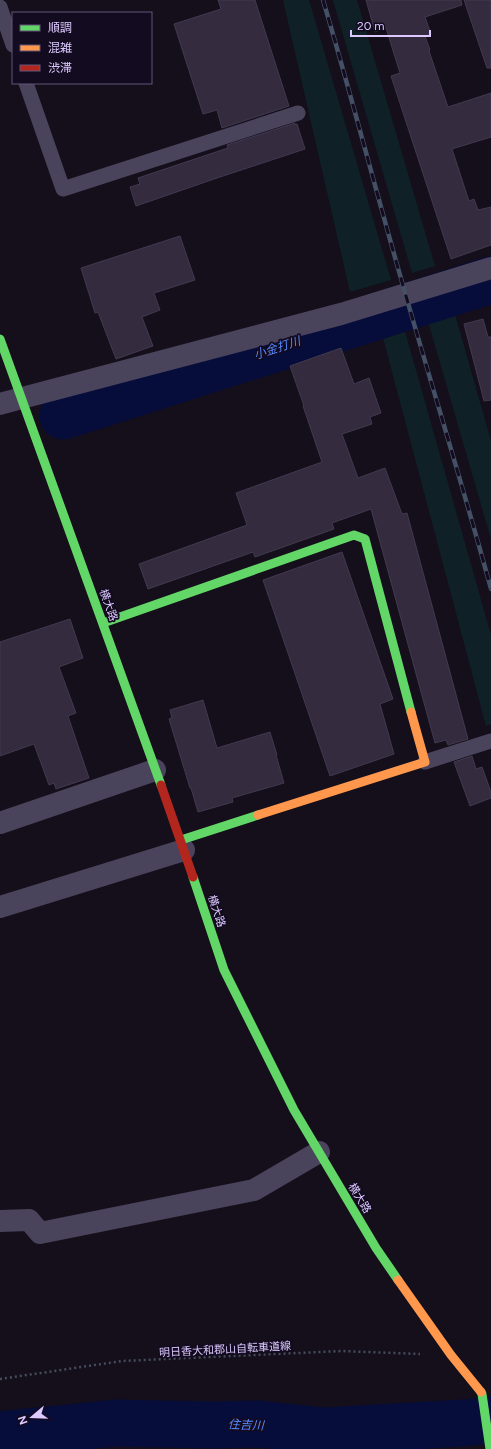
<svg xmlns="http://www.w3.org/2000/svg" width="491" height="1449" viewBox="0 0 491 1449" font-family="Figtree,'Noto Sans JP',sans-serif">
	<rect width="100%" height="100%" fill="#140f1a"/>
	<path fill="#0f2127" d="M 283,0 L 309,0 L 391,280 L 350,292 Z
		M 333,0 L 357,0 L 435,266 L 412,273 Z
		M 454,311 L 491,441 L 491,539 L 427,318 Z
		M 404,328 L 491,635 L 491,724 L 486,726 L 382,334 Z"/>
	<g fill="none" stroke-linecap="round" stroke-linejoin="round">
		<path stroke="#070d3a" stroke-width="47" d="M 63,416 L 491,280
			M 0,1435 L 115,1423 L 214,1425 L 260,1424 L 324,1431 L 463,1423 L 491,1420"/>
	</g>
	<path fill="#342c3e" stroke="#423950" d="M 218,0 L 255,0 L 289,106 L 222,128 L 217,110 L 203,114 L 174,24 L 221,9 Z
		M 366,0 L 461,0 L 462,5 L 425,17 L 431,34 L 425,36 L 430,50 L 429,51 L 448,107 L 491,93 L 491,137 L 452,149 L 469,201 L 474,199 L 478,210 L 491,207 L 491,245 L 451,259 L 391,76 L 400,73 L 386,28 L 375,32 Z
		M 464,0 L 491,0 L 491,68 L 487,68 Z
		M 295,123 L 295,125 L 297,124 L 305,149 L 217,178 L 136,206 L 130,187 L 140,184 L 138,178 L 228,148 L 227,145 Z
		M 180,236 L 195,280 L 154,293 L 160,310 L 142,317 L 153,346 L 116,359 L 98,312 L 95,313 L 81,268 Z
		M 483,319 L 488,337 L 491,337 L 491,400 L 484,401 L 464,324 Z
		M 341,348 L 354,384 L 369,378 L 381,413 L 370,417 L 372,424 L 342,434 L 358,478 L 385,468 L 402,514 L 407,513 L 468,739 L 448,745 L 446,740 L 435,743 L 371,509 L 332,523 L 334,529 L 255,557 L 253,552 L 148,589 L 139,564 L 247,525 L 236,493 L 322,462 L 303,406 L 304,406 L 290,366 Z
		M 342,552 L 393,699 L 380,704 L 394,754 L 330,776 L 263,580 Z
		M 70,619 L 83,658 L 59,667 L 76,713 L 68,716 L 89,778 L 56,789 L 54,783 L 49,785 L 34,744 L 0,756 L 0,642 Z
		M 203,700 L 217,748 L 270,732 L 277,755 L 276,755 L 284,783 L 232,798 L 233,802 L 198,812 L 191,788 L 190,788 L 169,719 L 172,718 L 170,710 Z
		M 472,756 L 476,769 L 482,767 L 491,792 L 491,798 L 470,806 L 454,762 Z"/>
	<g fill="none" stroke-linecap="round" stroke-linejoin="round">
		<path stroke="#454c5e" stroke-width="2.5" stroke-dasharray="2 3" stroke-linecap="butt" d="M 0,1379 L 122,1361 L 342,1351 L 420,1354"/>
		<path stroke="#4a435c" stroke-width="15" d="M 0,7 L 13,45
			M 26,83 L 63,189 L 298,113
			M 425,762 L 491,741"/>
		<path stroke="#4a435c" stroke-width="22" d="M 0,404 L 22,398 L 341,314 L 491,268
			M 0,823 L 155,770
			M 0,907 L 184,850
			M 0,1221 L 29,1220 L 40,1233 L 254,1190 L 319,1152"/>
		<path stroke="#63d668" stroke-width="9" d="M 0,339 L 161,785
			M 103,623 L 354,535 L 365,539 L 411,712
			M 181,840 L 258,815
			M 193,877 L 224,970 L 294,1110 L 376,1248 L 398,1280
			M 481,1392 L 482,1394 L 490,1449"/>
		<path stroke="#ff974d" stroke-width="9" d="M 258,815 L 425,762 L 411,712
			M 398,1280 L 451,1355 L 481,1392"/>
		<path stroke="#b3261e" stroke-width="9" d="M 161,785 L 193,877"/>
		<defs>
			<path id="rail" d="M 323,0 C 351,94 375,188 402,282 C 431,384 463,486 491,589"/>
		</defs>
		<use href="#rail" stroke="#445066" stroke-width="4.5"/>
		<use href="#rail" stroke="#130b1f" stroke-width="3" stroke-dasharray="9" stroke-linecap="butt"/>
	</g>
	<g text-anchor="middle" stroke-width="3.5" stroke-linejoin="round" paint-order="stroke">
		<g font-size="11" fill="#dcc9ff" stroke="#130b1f">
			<text transform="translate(109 605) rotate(70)" y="4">横大路</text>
			<text transform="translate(217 911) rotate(72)" y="4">横大路</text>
			<text transform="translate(360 1198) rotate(59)" y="4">横大路</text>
			<text transform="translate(225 1349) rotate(-3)" y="4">明日香大和郡山自転車道線</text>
		</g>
		<g font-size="12" font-style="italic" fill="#5789ff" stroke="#130b1f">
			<text transform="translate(277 348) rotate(-18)" y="4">小金打川</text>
			<text transform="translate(246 1425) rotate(2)" y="4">住吉川</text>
		</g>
	</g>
	<rect x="12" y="12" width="140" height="72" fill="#130b1f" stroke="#635779"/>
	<rect x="20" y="25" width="20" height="6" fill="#63d668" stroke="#635779"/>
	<text x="48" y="32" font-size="12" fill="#dcc9ff">順調</text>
	<rect x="20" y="45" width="20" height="6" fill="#ff974d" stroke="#635779"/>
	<text x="48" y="52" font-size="12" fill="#dcc9ff">混雑</text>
	<rect x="20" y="65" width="20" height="6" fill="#b3261e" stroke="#635779"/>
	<text x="48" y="72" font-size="12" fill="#dcc9ff">渋滞</text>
	<g transform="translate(32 1417) rotate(251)" stroke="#130b1f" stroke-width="3" paint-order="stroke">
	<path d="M0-3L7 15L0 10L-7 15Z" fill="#dcc9ff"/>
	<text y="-6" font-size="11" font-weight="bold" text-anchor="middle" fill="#dcc9ff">N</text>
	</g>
	<path d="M351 30v6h79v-6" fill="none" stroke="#dcc9ff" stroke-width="2"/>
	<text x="357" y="30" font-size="12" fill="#dcc9ff" stroke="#130b1f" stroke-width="3" paint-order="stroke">20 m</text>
</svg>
